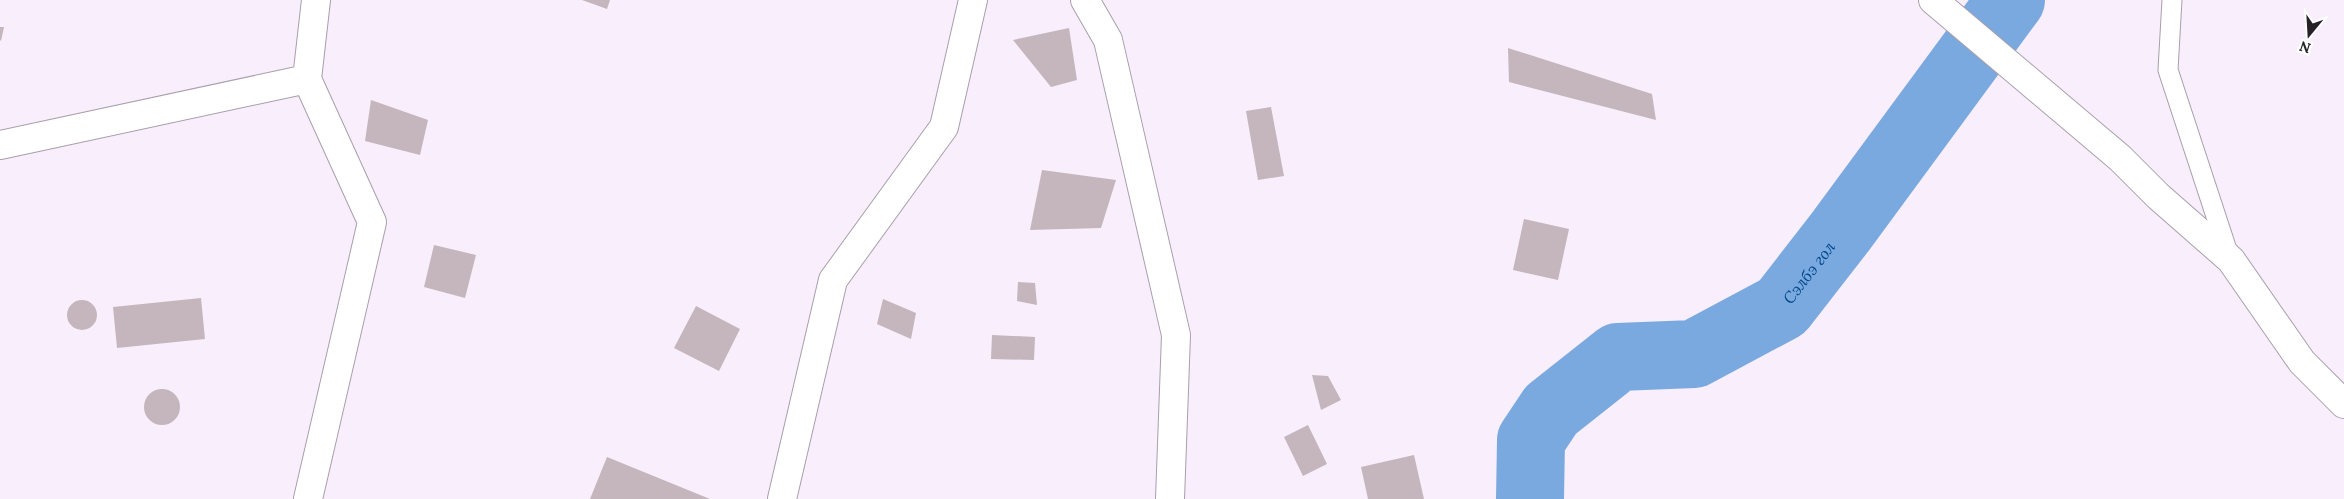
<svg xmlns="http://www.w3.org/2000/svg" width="2344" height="499" viewBox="0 0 2344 499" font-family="Lora,serif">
	<rect width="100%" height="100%" fill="#f8eefc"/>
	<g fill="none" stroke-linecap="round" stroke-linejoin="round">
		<path stroke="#7aa9e0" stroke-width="68" id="s1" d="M 1530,499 L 1531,440 L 1551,410 L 1618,357 L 1694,354 L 1782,307 L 1841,231 L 2011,0"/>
	</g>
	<path fill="#c5b6bd" d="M 582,0 L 610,0 L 607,9 Z
		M 0,27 L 4,27 L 1,41 L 0,40 Z
		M 1069,28 L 1077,80 L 1051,87 L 1013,40 Z
		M 1508,48 L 1652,94 L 1656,120 L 1509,82 Z
		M 371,100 L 428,120 L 420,155 L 365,141 Z
		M 1271,107 L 1284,176 L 1258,180 L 1246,111 Z
		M 1042,170 L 1116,180 L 1101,228 L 1030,230 Z
		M 1524,219 L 1569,229 L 1558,280 L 1513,270 Z
		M 434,245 L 476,255 L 465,298 L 424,287 Z
		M 1018,282 L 1035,283 L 1037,305 L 1017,301 Z
		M 201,298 L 205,339 L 117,348 L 113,307 Z
		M 883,299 L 916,313 L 911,339 L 877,324 Z
		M67 315a15 15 0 1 1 30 0a15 15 0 1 1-30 0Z
		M 696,306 L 740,329 L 719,371 L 674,348 Z
		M 992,335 L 1035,337 L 1034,360 L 991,359 Z
		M 1312,375 L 1328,376 L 1341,400 L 1321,410 Z
		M144 407a18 18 0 1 1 36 0a18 18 0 1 1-36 0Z
		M 1308,425 L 1327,464 L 1303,476 L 1284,437 Z
		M 1414,455 L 1424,499 L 1368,499 L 1361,467 Z
		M 607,457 L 710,499 L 590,499 Z"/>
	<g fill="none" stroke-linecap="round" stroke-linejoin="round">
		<defs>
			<path id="service" d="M 2172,0 L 2168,70 L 2229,256"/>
			<path id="minor" d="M 1085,0 L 1108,40 L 1176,335 L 1170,499
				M 1933,0 L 2120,158 L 2158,196 L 2231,260 L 2302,362 L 2344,404
				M 0,145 L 307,79
				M 308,499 L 372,222 L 307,79 L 316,0
				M 782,499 L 833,280 L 944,127 L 973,0"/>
		</defs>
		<use href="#service" stroke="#a89fab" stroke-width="21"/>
		<use href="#minor" stroke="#a89fab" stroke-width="30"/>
		<use href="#service" stroke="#fff" stroke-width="19"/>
		<use href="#minor" stroke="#fff" stroke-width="28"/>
	</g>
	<g text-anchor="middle" stroke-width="4.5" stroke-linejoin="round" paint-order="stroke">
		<g font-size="16" font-style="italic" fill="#004788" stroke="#fff">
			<text dy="6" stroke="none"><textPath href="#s1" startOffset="400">Сэлбэ гол</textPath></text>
		</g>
	</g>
	<g transform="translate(2309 35) rotate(198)" stroke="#ffffff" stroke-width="4" paint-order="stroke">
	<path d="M0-4L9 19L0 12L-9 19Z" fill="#252126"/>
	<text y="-8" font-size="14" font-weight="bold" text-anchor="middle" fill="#252126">N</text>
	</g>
</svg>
